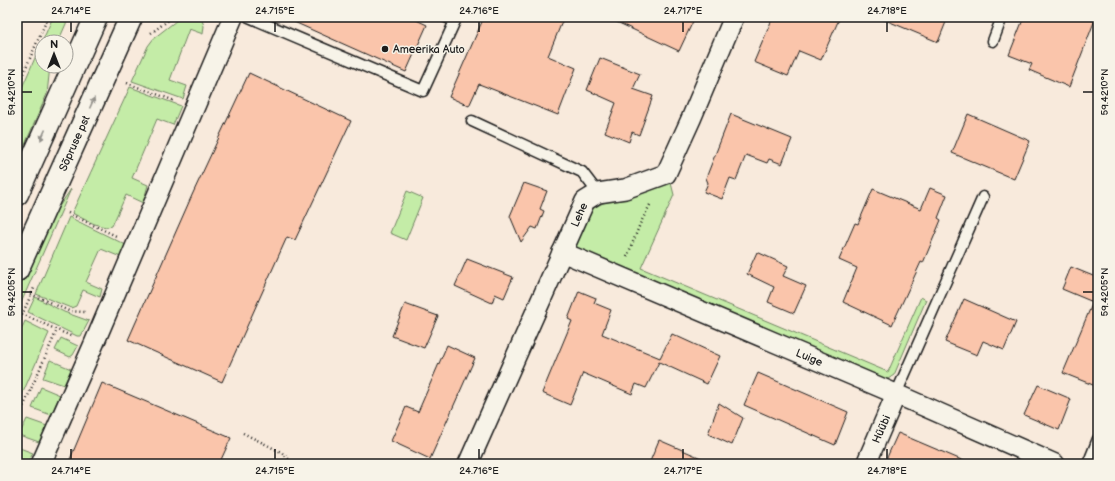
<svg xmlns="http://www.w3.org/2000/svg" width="1115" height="481" viewBox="0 0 1115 481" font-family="'Balsamiq Sans',sans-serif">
	<rect width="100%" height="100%" fill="#f8eadc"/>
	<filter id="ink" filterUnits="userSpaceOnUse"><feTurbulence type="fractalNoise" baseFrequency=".025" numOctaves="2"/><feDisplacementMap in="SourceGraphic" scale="8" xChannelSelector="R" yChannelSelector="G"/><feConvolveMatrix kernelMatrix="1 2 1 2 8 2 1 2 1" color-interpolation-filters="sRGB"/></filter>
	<g filter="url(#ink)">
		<path fill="#c4eca7" stroke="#708462" d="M 53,17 L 69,17 L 58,42 L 42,42 Z
			M 181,17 L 201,17 L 204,26 L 203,34 L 189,29 L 170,80 L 187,86 L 183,99 L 132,81 L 148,46 L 154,38 Z
			M 42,42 L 42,66 L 50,66 L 47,94 L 17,163 L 17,99 Z
			M 130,87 L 181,106 L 173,125 L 157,119 L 132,178 L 148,185 L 143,203 L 126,195 L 112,226 C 102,230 82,218 72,213 Z
			M 670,179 L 674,195 L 641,268 L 888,372 L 921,297 L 926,300 L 894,375 L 888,379 L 878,379 L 578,249 L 574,241 L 586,215 L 592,209 L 603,203 L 638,194 Z
			M 71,189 L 17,312 L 17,291 L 47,224 Z
			M 407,191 L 423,198 L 406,240 L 390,233 Z
			M 69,217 L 128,246 L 123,258 L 101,249 L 86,282 L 102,289 L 100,297 L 83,290 L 76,306 L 71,308 L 36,294 Z
			M 35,297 L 64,312 L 89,321 L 81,336 L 77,336 L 28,312 Z
			M 25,321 L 49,333 L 17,406 L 17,339 Z
			M 61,338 L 78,346 L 73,355 L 70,357 L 55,350 Z
			M 50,360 L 71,369 L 64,385 L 43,378 Z
			M 41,387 L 60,395 L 51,415 L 32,408 Z
			M 27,419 L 47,426 L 39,442 L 19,435 Z
			M 17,447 L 33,453 L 27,464 L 17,464 Z"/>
		<path fill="#fac5ab" stroke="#1c1c1c" d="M 283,17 L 410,17 L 427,25 L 406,72 Z
			M 484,17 L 564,17 L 548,56 L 576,68 L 558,115 L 479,84 L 469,106 L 449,97 Z
			M 606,17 L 695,17 L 679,51 Z
			M 773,17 L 840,17 L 821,60 L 799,51 L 788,76 L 754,62 Z
			M 878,17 L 948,17 L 938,42 Z
			M 1024,17 L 1096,17 L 1069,87 L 1029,70 L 1032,64 L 1009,55 Z
			M 600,58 L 640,74 L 633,89 L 653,96 L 639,135 L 632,132 L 629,142 L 605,132 L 616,103 L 587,90 Z
			M 249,73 L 351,121 L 295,240 L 287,237 L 222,382 L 128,340 L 193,193 Z
			M 731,114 L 792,139 L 782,164 L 769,159 L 767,163 L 746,155 L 736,180 L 730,178 L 722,199 L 704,192 L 708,183 L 706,178 Z
			M 968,114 L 1030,141 L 1014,179 L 952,153 Z
			M 524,183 L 547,191 L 540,209 L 544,211 L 537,229 L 532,227 L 521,242 L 510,216 Z
			M 930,188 L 947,195 L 938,218 L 941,220 L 923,263 L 921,262 L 892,325 L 843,302 L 857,268 L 839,260 L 855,223 L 858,224 L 873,189 L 921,209 Z
			M 757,252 L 788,266 L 783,276 L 806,286 L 794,313 L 768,302 L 774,287 L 747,274 Z
			M 467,259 L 513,277 L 504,298 L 495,294 L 492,303 L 455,286 Z
			M 1071,267 L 1098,278 L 1098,387 L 1063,373 L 1093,302 L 1062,289 Z
			M 579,291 L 596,298 L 594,303 L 611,310 L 602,334 L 660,358 L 672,334 L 720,356 L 707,384 L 659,362 L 646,388 L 636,384 L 632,394 L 583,373 L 570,405 L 542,393 L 572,321 L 568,319 Z
			M 964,299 L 1016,322 L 1004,350 L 983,341 L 977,355 L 945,342 Z
			M 405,304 L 438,316 L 424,348 L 392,336 Z
			M 447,345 L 475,358 L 430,459 L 391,441 L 406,407 L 418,412 Z
			M 758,373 L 848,412 L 835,445 L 744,405 Z
			M 102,383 L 231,438 L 219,464 L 68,464 Z
			M 1038,385 L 1071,399 L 1059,430 L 1024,415 Z
			M 719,403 L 743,418 L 732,445 L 708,434 Z
			M 898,433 L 971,464 L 884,464 Z
			M 659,440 L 715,464 L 649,464 Z"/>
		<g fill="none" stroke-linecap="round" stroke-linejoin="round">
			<defs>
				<path id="lane" d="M 249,17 L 423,91 L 455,21 L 446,17
					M 993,41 L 1002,17
					M 472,121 L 582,172 L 598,193
					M 896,394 L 983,197
					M 1088,464 L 1098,439"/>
				<g id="street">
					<path id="s1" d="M 562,252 L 896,394 L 1055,464"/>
					<path d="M 41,464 L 93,346 L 233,17"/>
					<path id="s2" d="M 468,464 L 585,201 L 598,193 L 625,189 L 666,174 L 691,119 L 734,17"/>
					<path id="s3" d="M 866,464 L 896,394"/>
				</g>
				<g id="secondary">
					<path d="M 17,194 L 96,17"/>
					<path id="s4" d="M 17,270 L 131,17"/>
				</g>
			</defs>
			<use href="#lane" stroke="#1c1c1c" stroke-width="13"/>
			<use href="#street" stroke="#1c1c1c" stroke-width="22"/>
			<use href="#secondary" stroke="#1c1c1c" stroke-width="25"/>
			<path stroke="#1c1c1c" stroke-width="2.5" stroke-dasharray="1 3" stroke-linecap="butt" d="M 151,33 L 173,17
				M 127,83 L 175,101
				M 17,88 L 48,17
				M 68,213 L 116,236
				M 627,257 L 640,224 L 651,203
				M 31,294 L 69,311 L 85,312
				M 22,314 L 73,337
				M 17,326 L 35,286
				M 17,421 L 57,330
				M 243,433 L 281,452 L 294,464"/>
			<use href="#lane" stroke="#f7f3e8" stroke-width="10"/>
			<use href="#street" stroke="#f7f3e8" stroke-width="19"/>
			<use href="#secondary" stroke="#f7f3e8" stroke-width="22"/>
		</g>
		<defs><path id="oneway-solid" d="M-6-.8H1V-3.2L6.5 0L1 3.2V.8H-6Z"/></defs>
		<g fill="#94928c">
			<use href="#oneway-solid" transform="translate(92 103) rotate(-66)"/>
			<use href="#oneway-solid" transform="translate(43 135) rotate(114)"/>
		</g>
	</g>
	<path fill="none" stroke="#1c1c1c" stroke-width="1.5" d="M 71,22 L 71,32M 275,22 L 275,32M 479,22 L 479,32M 683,22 L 683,32M 887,22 L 887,32M 22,92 L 32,92M 1083,92 L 1093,92M 22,292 L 32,292M 1083,292 L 1093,292M 71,449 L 71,459M 275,449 L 275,459M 479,449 L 479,459M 683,449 L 683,459M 887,449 L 887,459"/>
	<circle fill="#1c1c1c" stroke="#f7f3e8" stroke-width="1.5" cx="385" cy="49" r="4"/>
	<g text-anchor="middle" stroke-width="3" stroke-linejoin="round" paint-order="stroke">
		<g font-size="11" fill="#1c1c1c" stroke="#f7f3e8" text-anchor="start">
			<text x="393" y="53">Ameerika Auto</text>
		</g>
		<g font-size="11" fill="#1c1c1c" stroke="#f7f3e8">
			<text dy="4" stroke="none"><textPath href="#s4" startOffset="139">Sõpruse pst</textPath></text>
			<text dy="4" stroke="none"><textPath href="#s2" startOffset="273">Lehe</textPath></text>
			<text dy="4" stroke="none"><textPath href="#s1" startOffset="269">Luige</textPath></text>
			<text dy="4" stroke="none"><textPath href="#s3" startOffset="38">Hüübi</textPath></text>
		</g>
	</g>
	<rect width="1115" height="481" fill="none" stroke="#f7f3e8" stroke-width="44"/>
	<g transform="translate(54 54)"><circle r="19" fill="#f7f3e8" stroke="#9f9d96"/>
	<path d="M0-3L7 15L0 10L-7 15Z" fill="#1c1c1c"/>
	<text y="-6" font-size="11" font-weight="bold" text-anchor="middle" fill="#1c1c1c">N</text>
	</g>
	<rect x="22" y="22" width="1071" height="437" fill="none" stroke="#1c1c1c" stroke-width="1.5"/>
	<g font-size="10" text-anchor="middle" fill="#1c1c1c">
		<text x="71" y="14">24.714°E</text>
		<text x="275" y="14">24.715°E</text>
		<text x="479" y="14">24.716°E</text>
		<text x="683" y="14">24.717°E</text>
		<text x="887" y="14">24.718°E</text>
		<text transform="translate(11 92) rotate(-90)" y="4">59.4210°N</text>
		<text transform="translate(1104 92) rotate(-90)" y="4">59.4210°N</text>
		<text transform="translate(11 292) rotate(-90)" y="4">59.4205°N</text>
		<text transform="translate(1104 292) rotate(-90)" y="4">59.4205°N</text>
		<text x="71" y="474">24.714°E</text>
		<text x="275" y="474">24.715°E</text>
		<text x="479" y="474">24.716°E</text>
		<text x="683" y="474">24.717°E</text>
		<text x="887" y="474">24.718°E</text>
	</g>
</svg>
